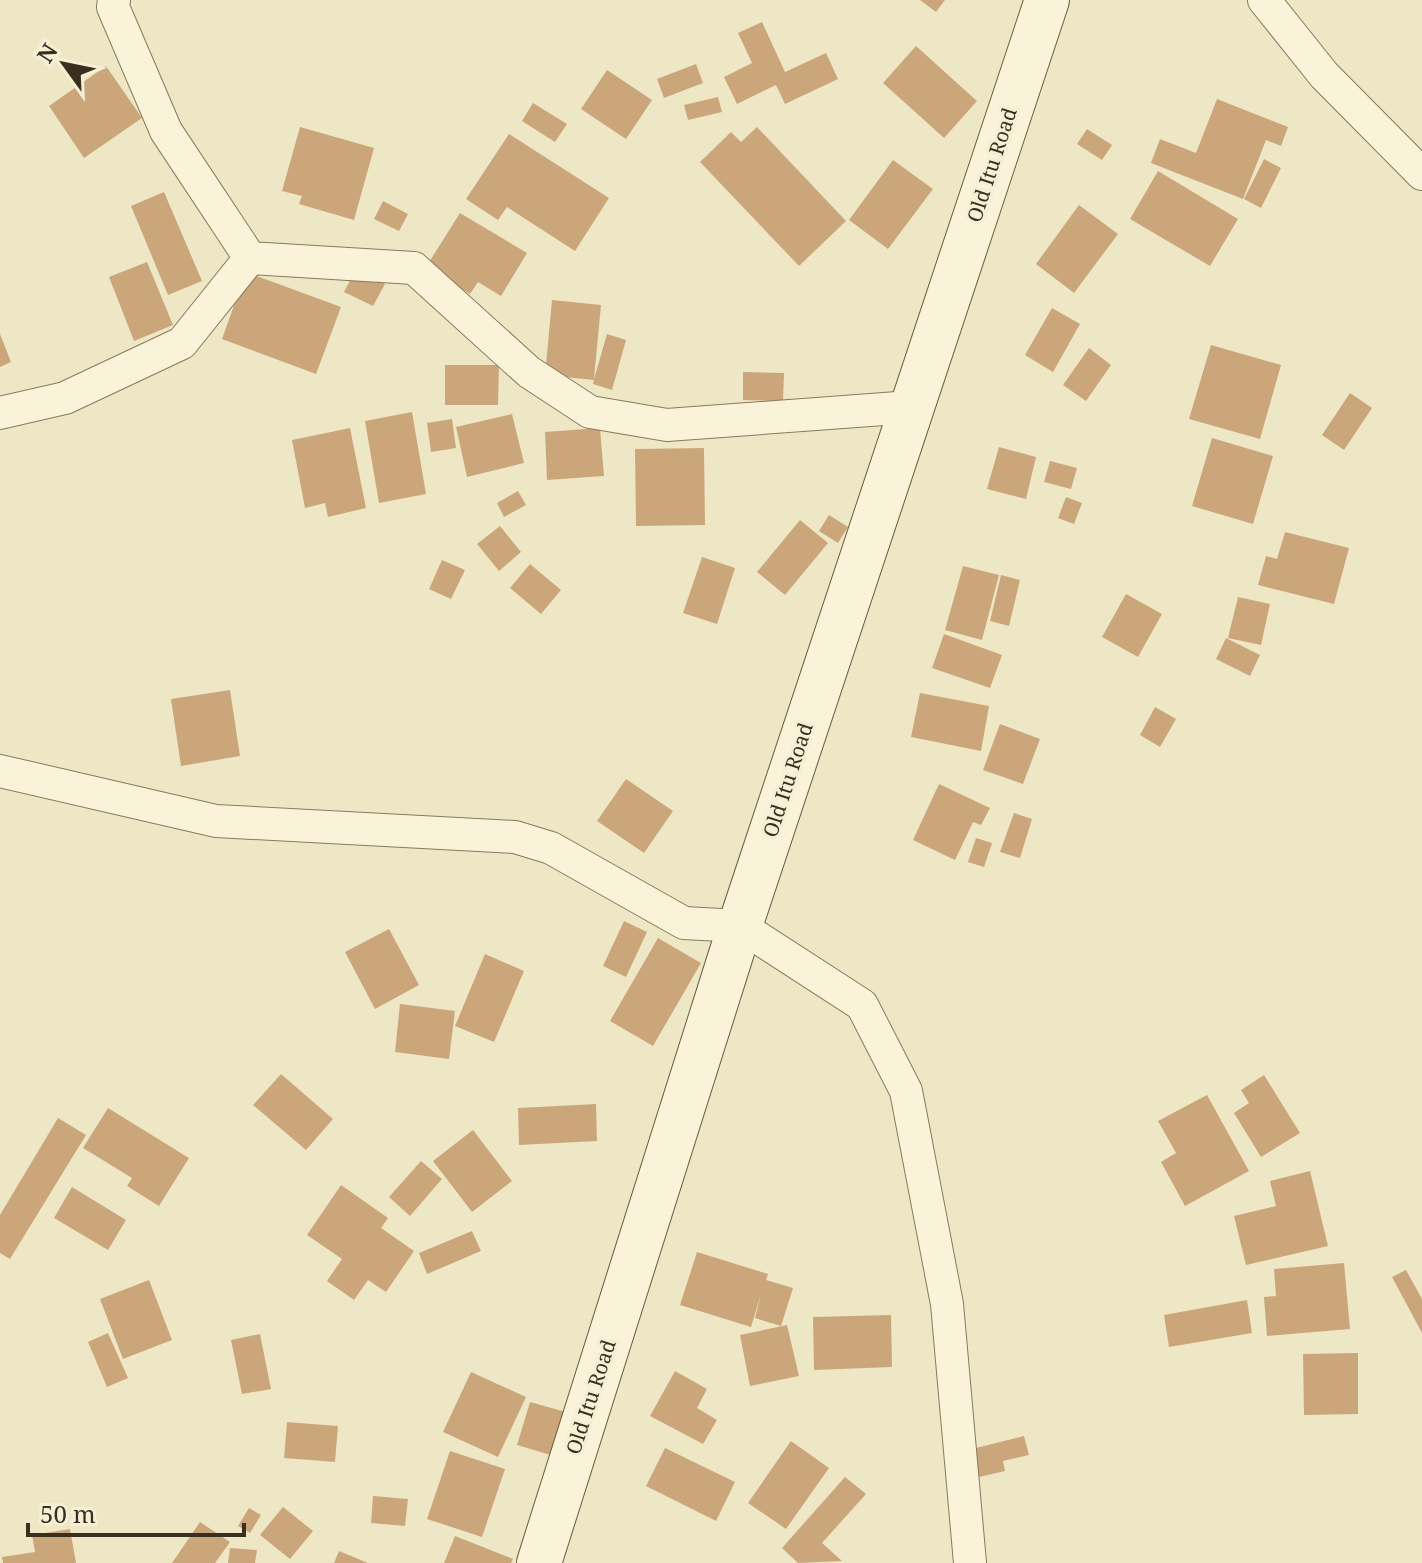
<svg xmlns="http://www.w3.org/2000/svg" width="1422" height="1563" viewBox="0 0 1422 1563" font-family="'Noto Serif',serif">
	<rect width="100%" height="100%" fill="#eee7c5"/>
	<path fill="#cca67b" d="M 920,0 L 945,0 L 936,12 Z
		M 762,22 L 785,72 L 826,53 L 838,79 L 785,104 L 776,85 L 737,104 L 724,77 L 752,63 L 738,33 Z
		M 916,46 L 977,101 L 944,138 L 883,83 Z
		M 696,64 L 703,83 L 664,98 L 657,79 Z
		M 106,66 L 142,118 L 84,158 L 49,106 Z
		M 607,70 L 652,100 L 626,139 L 581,109 Z
		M 718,97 L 722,112 L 688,120 L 684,105 Z
		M 1217,99 L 1288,127 L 1281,146 L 1266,140 L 1243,199 L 1151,163 L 1160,139 L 1196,153 Z
		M 533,103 L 567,124 L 555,142 L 522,121 Z
		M 300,127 L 374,148 L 354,220 L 299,204 L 302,196 L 282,191 Z
		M 757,127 L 846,221 L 799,266 L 700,162 L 731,132 L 741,142 Z
		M 1087,129 L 1112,145 L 1102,160 L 1077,144 Z
		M 509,134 L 609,198 L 575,251 L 507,207 L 498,220 L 466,199 Z
		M 1264,159 L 1281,168 L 1261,208 L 1244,199 Z
		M 893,160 L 933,189 L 888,249 L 849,220 Z
		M 1158,171 L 1238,219 L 1210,266 L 1130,219 Z
		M 164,192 L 202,281 L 168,295 L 131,206 Z
		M 383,201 L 408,214 L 399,231 L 374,219 Z
		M 1079,205 L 1118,234 L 1074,293 L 1036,264 Z
		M 460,213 L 527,253 L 501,296 L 478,282 L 470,294 L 426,267 Z
		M 147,262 L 173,325 L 134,341 L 109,277 Z
		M 356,269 L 385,284 L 373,306 L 344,292 Z
		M 246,272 L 341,307 L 316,374 L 222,339 Z
		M 552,300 L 601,305 L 594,379 L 607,334 L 626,340 L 612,390 L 593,384 L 594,380 L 545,375 Z
		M 1052,308 L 1080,324 L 1053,372 L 1025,355 Z
		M 0,334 L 11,362 L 0,367 Z
		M 1211,345 L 1281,365 L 1260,439 L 1189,419 Z
		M 1089,348 L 1111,365 L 1086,401 L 1063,385 Z
		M 445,365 L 499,365 L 498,405 L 445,405 Z
		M 743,372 L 784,373 L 783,401 L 743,400 Z
		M 1350,393 L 1372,408 L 1344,450 L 1322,435 Z
		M 412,412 L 426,494 L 379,503 L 365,421 Z
		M 512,414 L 524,463 L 467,477 L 456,427 Z
		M 452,419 L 456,448 L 431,452 L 427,423 Z
		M 350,428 L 366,508 L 328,517 L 325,503 L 305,508 L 292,440 Z
		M 600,428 L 604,476 L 547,480 L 545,432 Z
		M 1212,438 L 1273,456 L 1253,524 L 1192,506 Z
		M 999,447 L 1036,457 L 1026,499 L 987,489 Z
		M 704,448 L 705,525 L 636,526 L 635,449 Z
		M 1050,461 L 1077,468 L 1071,489 L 1044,482 Z
		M 518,491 L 526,505 L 504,517 L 497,503 Z
		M 1066,497 L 1082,503 L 1074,524 L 1058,518 Z
		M 829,515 L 848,527 L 838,543 L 819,531 Z
		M 800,520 L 828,543 L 785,595 L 757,572 Z
		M 500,526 L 521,552 L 499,571 L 477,544 Z
		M 1285,532 L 1349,548 L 1334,604 L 1258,585 L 1266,556 L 1277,559 Z
		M 702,557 L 735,568 L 717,624 L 683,613 Z
		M 442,560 L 465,570 L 451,599 L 429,589 Z
		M 530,564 L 561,590 L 541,614 L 510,588 Z
		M 963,566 L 999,575 L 982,640 L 945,630 Z
		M 1001,575 L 1020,580 L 1009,626 L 990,621 Z
		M 1126,594 L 1162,614 L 1138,657 L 1102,637 Z
		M 1238,597 L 1270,604 L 1261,645 L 1228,638 Z
		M 944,634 L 1002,655 L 990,688 L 932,668 Z
		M 1226,638 L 1260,655 L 1250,676 L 1216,659 Z
		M 230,690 L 240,756 L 181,766 L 171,699 Z
		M 920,693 L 989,706 L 981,751 L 911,737 Z
		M 1155,707 L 1176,719 L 1160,747 L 1140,735 Z
		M 1000,724 L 1040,739 L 1023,784 L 983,770 Z
		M 626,779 L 673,811 L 644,853 L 597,821 Z
		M 939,784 L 990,808 L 981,825 L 973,822 L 955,860 L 913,840 Z
		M 1014,813 L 1032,819 L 1020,858 L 1000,852 Z
		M 976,838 L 992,843 L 984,867 L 968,862 Z
		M 624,921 L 647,932 L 626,977 L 603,966 Z
		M 389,929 L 419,985 L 375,1009 L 345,952 Z
		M 658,938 L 701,963 L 653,1046 L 610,1021 Z
		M 485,954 L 524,971 L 494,1042 L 455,1026 Z
		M 400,1004 L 455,1011 L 449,1059 L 395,1052 Z
		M 281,1074 L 333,1119 L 306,1150 L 253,1105 Z
		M 1264,1075 L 1300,1133 L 1261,1157 L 1234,1113 L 1249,1103 L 1241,1090 Z
		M 1207,1095 L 1249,1171 L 1185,1206 L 1161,1162 L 1176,1153 L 1158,1121 Z
		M 596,1104 L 597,1141 L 519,1145 L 518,1108 Z
		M 108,1108 L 189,1158 L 159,1206 L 127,1186 L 132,1178 L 83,1148 Z
		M 58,1118 L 86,1135 L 10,1259 L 0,1253 L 0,1215 Z
		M 473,1130 L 512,1181 L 472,1212 L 433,1161 Z
		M 421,1161 L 442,1179 L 410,1216 L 389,1197 Z
		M 1310,1171 L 1328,1246 L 1246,1265 L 1234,1216 L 1276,1206 L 1270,1181 Z
		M 341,1185 L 388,1218 L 381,1228 L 414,1251 L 386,1292 L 368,1280 L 354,1300 L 327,1281 L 342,1259 L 307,1235 Z
		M 72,1187 L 126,1220 L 108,1250 L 54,1218 Z
		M 472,1231 L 481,1251 L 427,1274 L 419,1253 Z
		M 697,1252 L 768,1274 L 766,1280 L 793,1288 L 781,1326 L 755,1318 L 761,1294 L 751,1327 L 680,1305 Z
		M 1344,1263 L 1350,1329 L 1267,1336 L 1264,1297 L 1276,1296 L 1274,1269 Z
		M 1406,1270 L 1422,1299 L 1422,1333 L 1392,1277 Z
		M 149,1280 L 172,1340 L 123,1359 L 100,1299 Z
		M 1247,1300 L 1252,1333 L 1169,1347 L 1164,1315 Z
		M 891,1315 L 892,1367 L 814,1370 L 813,1317 Z
		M 787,1325 L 799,1376 L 750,1386 L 740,1335 Z
		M 108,1333 L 128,1378 L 107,1387 L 88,1342 Z
		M 260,1334 L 271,1389 L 242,1394 L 231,1340 Z
		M 1358,1353 L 1358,1414 L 1304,1415 L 1303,1354 Z
		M 675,1371 L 707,1389 L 697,1408 L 717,1420 L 703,1444 L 650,1416 Z
		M 471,1372 L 526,1397 L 498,1457 L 443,1432 Z
		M 530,1402 L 566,1412 L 554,1456 L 517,1445 Z
		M 287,1422 L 338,1426 L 335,1462 L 284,1458 Z
		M 1024,1436 L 1029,1455 L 1003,1461 L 1005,1471 L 979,1477 L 972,1449 Z
		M 791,1441 L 829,1468 L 786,1529 L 748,1503 Z
		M 665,1448 L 735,1482 L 716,1521 L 646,1486 Z
		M 450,1451 L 505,1469 L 482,1537 L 427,1519 Z
		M 845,1477 L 866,1494 L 822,1543 L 842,1561 L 798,1563 L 782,1548 Z
		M 373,1496 L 408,1499 L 405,1526 L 371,1523 Z
		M 283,1507 L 313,1531 L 290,1559 L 260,1535 Z
		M 249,1508 L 261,1515 L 250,1533 L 238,1526 Z
		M 200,1522 L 230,1542 L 215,1563 L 172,1563 Z
		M 70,1529 L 76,1563 L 3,1563 L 2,1557 L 35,1552 L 32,1535 Z
		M 455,1536 L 513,1559 L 511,1563 L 444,1563 Z
		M 230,1548 L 257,1550 L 255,1563 L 228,1563 Z
		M 339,1551 L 368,1563 L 334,1563 Z"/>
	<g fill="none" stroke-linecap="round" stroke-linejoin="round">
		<defs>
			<path id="street" d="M 114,0 L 113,7 L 166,131 L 250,258
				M 1264,0 L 1324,75 L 1422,174
				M 250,258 L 414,268 L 529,372 L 590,412 L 667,425 L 911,407
				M 0,413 L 65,398 L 182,343 L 250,258
				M 0,771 L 216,821 L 515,837 L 551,848 L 684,923 L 740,926 L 862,1005 L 906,1091 L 947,1304 L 970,1563"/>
			<path id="secondary" d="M 539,1563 L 740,926 L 1047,0"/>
		</defs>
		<use href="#street" stroke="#89795b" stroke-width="34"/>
		<use href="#secondary" stroke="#6b5a3e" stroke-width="46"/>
		<use href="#street" stroke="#f9f3d9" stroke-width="32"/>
		<use href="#secondary" stroke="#f9f3d9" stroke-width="44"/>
	</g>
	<g text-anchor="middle" stroke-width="7" stroke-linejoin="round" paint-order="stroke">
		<g font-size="20" fill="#392f1f" stroke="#f5f0d5">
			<text transform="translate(992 165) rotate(-72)" y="7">Old Itu Road</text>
			<text transform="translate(788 780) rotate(-72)" y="7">Old Itu Road</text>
			<text transform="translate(591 1397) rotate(-72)" y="7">Old Itu Road</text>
		</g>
	</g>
	<g transform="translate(64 64) rotate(303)" stroke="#f5f0d5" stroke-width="6" paint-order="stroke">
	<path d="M0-6L14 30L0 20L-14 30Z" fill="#392f1f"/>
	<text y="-12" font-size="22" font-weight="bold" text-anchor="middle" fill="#392f1f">N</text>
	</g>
	<path d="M28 1523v12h216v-12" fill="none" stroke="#392f1f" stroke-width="4"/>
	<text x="40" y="1523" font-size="24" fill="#392f1f" stroke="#f5f0d5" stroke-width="6" paint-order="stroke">50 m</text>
</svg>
